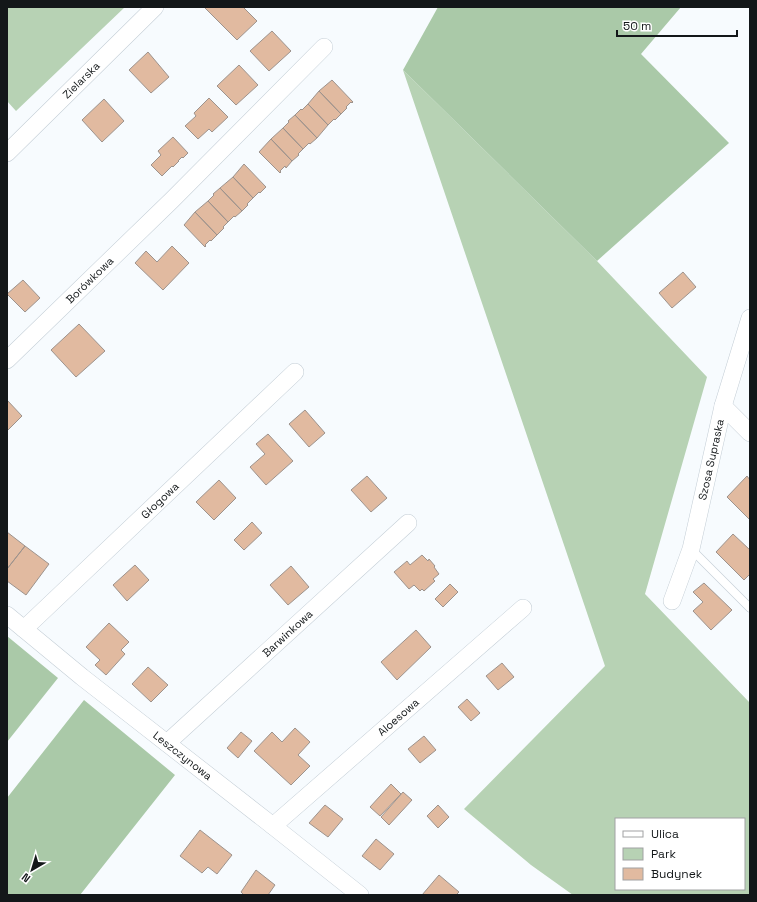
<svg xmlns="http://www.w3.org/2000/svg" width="757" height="902" viewBox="0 0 757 902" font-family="'Space Grotesk',sans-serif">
	<rect width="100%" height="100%" fill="#f7fbfe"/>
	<path fill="#b7d2b4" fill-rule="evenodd" d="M 7,7 L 125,7 L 16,111 L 7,101 Z
		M 403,70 L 597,261 L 707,377 L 645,594 L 750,703 L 750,895 L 573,895 L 531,865 L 464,809 L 605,666 ZM 616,819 L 744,819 L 744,889 L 616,889 Z"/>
	<path fill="#aac9a8" d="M 438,7 L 681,7 L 641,54 L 729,143 L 597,261 L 403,70 Z
		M 7,636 L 58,678 L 7,742 Z
		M 84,700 L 175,775 L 80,895 L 7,895 L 7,798 Z"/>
	<path fill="#e1baa0" stroke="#9d938d" d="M 204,7 L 243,7 L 257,21 L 237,40 Z
		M 272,31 L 291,51 L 269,71 L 250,51 Z
		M 148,52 L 169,77 L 151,93 L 129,70 Z
		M 239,65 L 258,85 L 236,105 L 217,86 Z
		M 332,80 L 353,102 L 352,103 L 351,102 L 346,107 L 347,108 L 341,114 L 319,91 Z
		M 319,91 L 341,114 L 335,120 L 334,119 L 328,125 L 308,104 Z
		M 209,98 L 228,117 L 212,132 L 209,129 L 198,139 L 185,126 L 196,116 L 194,113 Z
		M 104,99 L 124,121 L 102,142 L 82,120 Z
		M 308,104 L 328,125 L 317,138 L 295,115 L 301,109 L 302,110 Z
		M 295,115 L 317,138 L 310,144 L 309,143 L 303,149 L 283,128 L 289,122 L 288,121 Z
		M 283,128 L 303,149 L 298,154 L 299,155 L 292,161 L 271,139 Z
		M 173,137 L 188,153 L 183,158 L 182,157 L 178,161 L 179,161 L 173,167 L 172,166 L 162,176 L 151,165 L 161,155 L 158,151 Z
		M 271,139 L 292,161 L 286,168 L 285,166 L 280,171 L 281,172 L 280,173 L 259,152 Z
		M 244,164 L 266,187 L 260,193 L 259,192 L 253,198 L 233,177 Z
		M 233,177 L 253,198 L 247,204 L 248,205 L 242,211 L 220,188 Z
		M 220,188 L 242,211 L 235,217 L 234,216 L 228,222 L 208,201 L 214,195 L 213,194 Z
		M 208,201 L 228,222 L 223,227 L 224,228 L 217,235 L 195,212 Z
		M 195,212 L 217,235 L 211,241 L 210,240 L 205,245 L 206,246 L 205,247 L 184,225 Z
		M 172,246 L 189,263 L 163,290 L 135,263 L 146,251 L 157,262 Z
		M 683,272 L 696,287 L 672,308 L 659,293 Z
		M 23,280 L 40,298 L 25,312 L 7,294 Z
		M 79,324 L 105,351 L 76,377 L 51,350 Z
		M 7,400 L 22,416 L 7,431 Z
		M 305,410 L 325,433 L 309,447 L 289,424 Z
		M 268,434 L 293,461 L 266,485 L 250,467 L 265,454 L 256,444 Z
		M 367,476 L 387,498 L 371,512 L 351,490 Z
		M 747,476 L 750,480 L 750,520 L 727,497 Z
		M 219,480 L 236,498 L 214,520 L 196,502 Z
		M 252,522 L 262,533 L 244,550 L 234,540 Z
		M 7,532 L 25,546 L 7,569 Z
		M 733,534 L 750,550 L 750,574 L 744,580 L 716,552 Z
		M 25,546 L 49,564 L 26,595 L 7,581 L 7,569 Z
		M 422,555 L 428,561 L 429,559 L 435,566 L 434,567 L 439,574 L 433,579 L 435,581 L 424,591 L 422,589 L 420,591 L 414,585 L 409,589 L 394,572 L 407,561 L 410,565 Z
		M 135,565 L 149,580 L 127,601 L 113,585 Z
		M 291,566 L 309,587 L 288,605 L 270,585 Z
		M 704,583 L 732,610 L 711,630 L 693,611 L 703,602 L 693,592 Z
		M 450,584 L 458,592 L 443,607 L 435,599 Z
		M 109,623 L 129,642 L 121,650 L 125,654 L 106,675 L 95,665 L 100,660 L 86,647 Z
		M 416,630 L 431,647 L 397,680 L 381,662 Z
		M 502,663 L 514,677 L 498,690 L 486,676 Z
		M 148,667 L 168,685 L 151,702 L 132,684 Z
		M 467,699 L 480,713 L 471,721 L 458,707 Z
		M 295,728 L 310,742 L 298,755 L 310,766 L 291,785 L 254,751 L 272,732 L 282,742 Z
		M 241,732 L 252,741 L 238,758 L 227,748 Z
		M 424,736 L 436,750 L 420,763 L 408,749 Z
		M 391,784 L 401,794 L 380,816 L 370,807 Z
		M 403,792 L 412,800 L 389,825 L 381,817 Z
		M 325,805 L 343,819 L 328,837 L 309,823 Z
		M 438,805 L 449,817 L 438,828 L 427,816 Z
		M 200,830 L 232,855 L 217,874 L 208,867 L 202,873 L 180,856 Z
		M 376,839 L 394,854 L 380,870 L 362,856 Z
		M 256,870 L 275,885 L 268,895 L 244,895 L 241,892 Z
		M 439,875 L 459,892 L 456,895 L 422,895 Z"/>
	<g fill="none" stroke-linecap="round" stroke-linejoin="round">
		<defs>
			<path id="service" d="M 691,549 L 750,608"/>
			<g id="minor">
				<path id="s1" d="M 7,153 L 155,7"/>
				<path id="s2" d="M 7,360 L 172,200 L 324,47"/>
				<path d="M 723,406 L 750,433"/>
				<path id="s3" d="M 672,601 L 691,549 L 723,406 L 750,318"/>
				<path id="s4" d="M 7,615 L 82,677 L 273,826 L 360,895"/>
				<path id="s5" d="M 24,629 L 295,372"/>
				<path id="s6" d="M 167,743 L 408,523"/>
				<path id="s7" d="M 273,826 L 523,608"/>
			</g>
		</defs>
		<use href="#service" stroke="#c4ced6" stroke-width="9"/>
		<use href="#minor" stroke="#c4ced6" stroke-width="18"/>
		<use href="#service" stroke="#fff" stroke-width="8"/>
		<use href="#minor" stroke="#fff" stroke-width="17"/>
	</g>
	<g text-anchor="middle" stroke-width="3" stroke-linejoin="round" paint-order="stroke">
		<g font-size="11" fill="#131719" stroke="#fff">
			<text dy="4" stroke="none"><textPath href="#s1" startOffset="104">Zielarska</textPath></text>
			<text dy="4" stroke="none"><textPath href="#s2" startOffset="115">Borówkowa</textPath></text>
			<text dy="4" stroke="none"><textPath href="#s3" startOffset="147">Szosa Supraska</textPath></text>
			<text dy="4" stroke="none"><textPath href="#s5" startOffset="187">Głogowa</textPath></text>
			<text dy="4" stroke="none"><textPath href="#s6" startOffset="163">Barwinkowa</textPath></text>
			<text dy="4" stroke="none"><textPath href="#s7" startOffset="166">Aloesowa</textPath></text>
			<text dy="4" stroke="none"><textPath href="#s4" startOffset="225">Leszczynowa</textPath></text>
		</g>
	</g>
	<rect width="757" height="902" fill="none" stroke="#131719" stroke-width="16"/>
	<rect x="615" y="818" width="130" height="72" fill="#ffffff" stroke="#a1a2a3"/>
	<rect x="623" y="831" width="20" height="6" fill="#ffffff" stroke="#a1a2a3"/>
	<text x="651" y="838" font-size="12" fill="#131719">Ulica</text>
	<rect x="623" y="848" width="20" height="12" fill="#b7d2b4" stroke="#a1a2a3"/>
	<text x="651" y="858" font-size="12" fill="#131719">Park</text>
	<rect x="623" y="868" width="20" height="12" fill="#e1baa0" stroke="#a1a2a3"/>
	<text x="651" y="878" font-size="12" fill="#131719">Budynek</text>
	<g transform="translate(32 870) rotate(218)" stroke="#ffffff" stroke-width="3" paint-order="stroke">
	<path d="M0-3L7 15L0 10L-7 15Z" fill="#131719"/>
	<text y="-6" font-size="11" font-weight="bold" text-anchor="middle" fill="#131719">N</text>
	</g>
	<path d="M617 30v6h120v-6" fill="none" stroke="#131719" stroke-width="2"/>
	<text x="623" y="30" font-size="12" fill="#131719" stroke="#ffffff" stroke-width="3" paint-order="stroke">50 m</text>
</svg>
